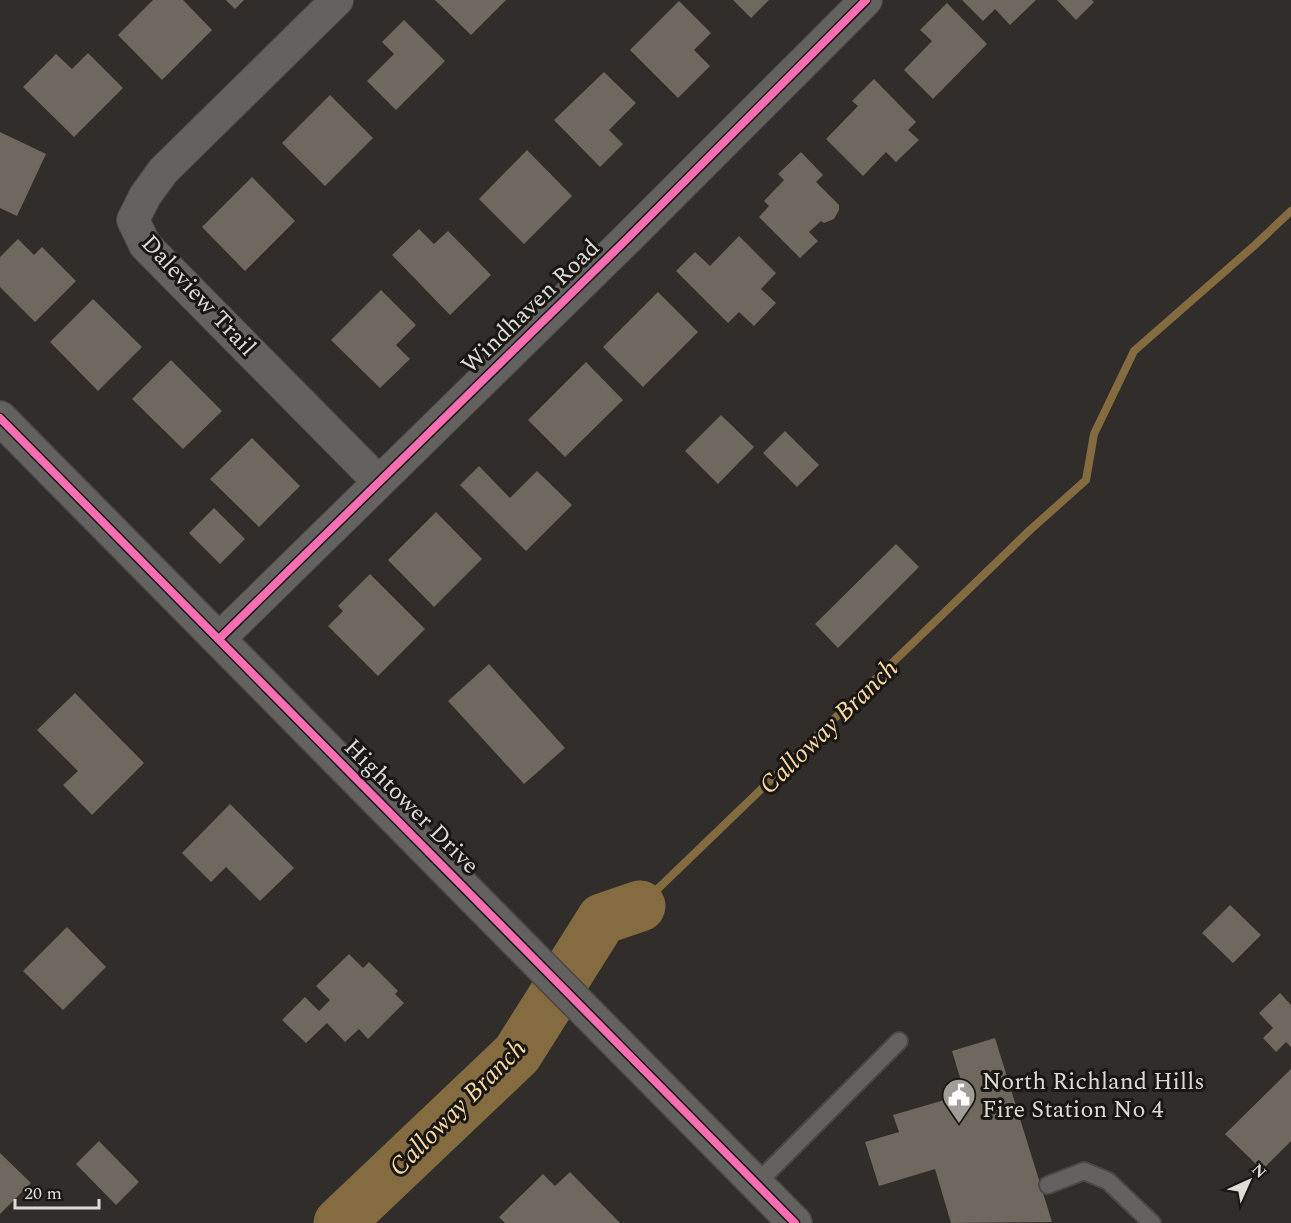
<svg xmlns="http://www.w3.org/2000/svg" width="1291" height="1223" viewBox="0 0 1291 1223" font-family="Spectral,serif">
	<rect width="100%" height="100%" fill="#302d2a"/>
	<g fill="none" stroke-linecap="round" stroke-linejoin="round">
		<path stroke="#846b40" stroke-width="8" d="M 640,906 L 1030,530 L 1086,480 L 1094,434 L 1134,351 L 1255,245 L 1291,211"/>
		<path stroke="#846b40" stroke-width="51" d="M 339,1223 L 517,1054 L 602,919 L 640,906"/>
	</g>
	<path fill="#6f685e" d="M 153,0 L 183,0 L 212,30 L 162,80 L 118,35 Z
		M 226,0 L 244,0 L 235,9 Z
		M 435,0 L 506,0 L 471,35 Z
		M 733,0 L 769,0 L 751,18 Z
		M 962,0 L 1036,0 L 1010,25 L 995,9 L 983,21 Z
		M 1057,0 L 1092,0 L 1094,2 L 1076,20 Z
		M 679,1 L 711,33 L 694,50 L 710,66 L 678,98 L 630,50 Z
		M 947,3 L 987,44 L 933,99 L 904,70 L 932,41 L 920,30 Z
		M 404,20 L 445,61 L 396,110 L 367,81 L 394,54 L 382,42 Z
		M 88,53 L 123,88 L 74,137 L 23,87 L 56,54 L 72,69 Z
		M 604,72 L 636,103 L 609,130 L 623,144 L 600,167 L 554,120 Z
		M 874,79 L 916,122 L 908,130 L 919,140 L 896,162 L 886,152 L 863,176 L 826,139 L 858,106 L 852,101 Z
		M 330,95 L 373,138 L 325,186 L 282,143 Z
		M 0,132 L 46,154 L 17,216 L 0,208 Z
		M 527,150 L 572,196 L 524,244 L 479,199 Z
		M 801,152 L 823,175 L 816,182 L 839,205 L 839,210 L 834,219 L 824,223 L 821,221 L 809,232 L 818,241 L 800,258 L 759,217 L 769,206 L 764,201 L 784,180 L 778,174 Z
		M 252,177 L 295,221 L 245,271 L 202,227 Z
		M 419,229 L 434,244 L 448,231 L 491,275 L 450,315 L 392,255 Z
		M 739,236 L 776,273 L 761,289 L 776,303 L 754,326 L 739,312 L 728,323 L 676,271 L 695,252 L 710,266 Z
		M 18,239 L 34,255 L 42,247 L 76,281 L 35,322 L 0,287 L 0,257 Z
		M 381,290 L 416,325 L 396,345 L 410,359 L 380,388 L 331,340 Z
		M 658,292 L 698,332 L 643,387 L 603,347 Z
		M 93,299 L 142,347 L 98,391 L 50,342 Z
		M 171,360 L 222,411 L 183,449 L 132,399 Z
		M 586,362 L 623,400 L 565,457 L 528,420 Z
		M 721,415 L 754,447 L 718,484 L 685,451 Z
		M 785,431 L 819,465 L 797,487 L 763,453 Z
		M 252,438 L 300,486 L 259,527 L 210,479 Z
		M 479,466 L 510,498 L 537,471 L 572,505 L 526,551 L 460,485 Z
		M 214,508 L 245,539 L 220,564 L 189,533 Z
		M 436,512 L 482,559 L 434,607 L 388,560 Z
		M 896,544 L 919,567 L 838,648 L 815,624 Z
		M 370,574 L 425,629 L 378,676 L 328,626 L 343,611 L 338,606 Z
		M 489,664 L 565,748 L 524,784 L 448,701 Z
		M 75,693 L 144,763 L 92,815 L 63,785 L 78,771 L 37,730 Z
		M 230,804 L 294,868 L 260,901 L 226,867 L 211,882 L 182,853 Z
		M 1230,905 L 1261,935 L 1233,963 L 1202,933 Z
		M 67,927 L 106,967 L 63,1010 L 23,971 Z
		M 349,954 L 363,968 L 369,962 L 398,991 L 395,994 L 404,1003 L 368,1039 L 359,1029 L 345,1042 L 327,1023 L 306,1043 L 282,1020 L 305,997 L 319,1011 L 330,1000 L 316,986 Z
		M 1280,993 L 1291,1005 L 1291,1047 L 1286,1042 L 1276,1052 L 1263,1038 L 1273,1028 L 1259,1013 Z
		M 995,1038 L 1052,1222 L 951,1223 L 935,1169 L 879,1186 L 865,1142 L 899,1132 L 893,1115 L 965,1094 L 952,1051 Z
		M 1291,1069 L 1291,1141 L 1262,1170 L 1225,1134 Z
		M 99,1141 L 139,1182 L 116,1205 L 76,1164 Z
		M 0,1153 L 31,1183 L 0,1214 Z
		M 570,1172 L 620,1223 L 505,1223 L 499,1217 L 543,1174 L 555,1186 Z"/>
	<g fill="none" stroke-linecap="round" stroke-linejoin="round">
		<defs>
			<path id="service" d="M 756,1184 L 899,1041
				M 1048,1185 L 1084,1171 L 1108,1181 L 1152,1223"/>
			<path id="minor" d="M 337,0 L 163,171 L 145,196 L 133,220 L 145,245 L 378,481
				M 220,638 L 627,239 L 866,0"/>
			<path id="tertiary" d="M 0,418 L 795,1223"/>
		</defs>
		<use href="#service" stroke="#4b4946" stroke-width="20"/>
		<use href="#minor" stroke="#4b4946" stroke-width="34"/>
		<use href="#tertiary" stroke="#4b4946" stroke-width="36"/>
		<use href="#service" stroke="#636260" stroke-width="16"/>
		<use href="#minor" stroke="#636260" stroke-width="32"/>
		<use href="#tertiary" stroke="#636260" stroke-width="33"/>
		<defs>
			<path id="cycleway" d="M 0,418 L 795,1223
				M 220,638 L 627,239 L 866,0"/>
		</defs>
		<use href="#cycleway" stroke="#181714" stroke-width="11"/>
		<use href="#cycleway" stroke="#f96db3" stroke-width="8"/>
	</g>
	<defs>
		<symbol id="civic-pin" viewBox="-11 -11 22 30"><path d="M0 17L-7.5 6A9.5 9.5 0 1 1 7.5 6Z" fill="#a19e9a" stroke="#181714"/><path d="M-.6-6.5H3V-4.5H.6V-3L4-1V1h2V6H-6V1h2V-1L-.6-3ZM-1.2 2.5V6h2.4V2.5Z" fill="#fff"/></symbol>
	</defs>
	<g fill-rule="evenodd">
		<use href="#civic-pin" x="940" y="1076" width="38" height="52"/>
	</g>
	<g text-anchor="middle" stroke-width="6" stroke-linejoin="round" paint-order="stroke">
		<g font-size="24" fill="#dedbd7" stroke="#181714">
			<text transform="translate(199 295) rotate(47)" y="8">Daleview Trail</text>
			<text transform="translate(530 306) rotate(-44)" y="8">Windhaven Road</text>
			<text transform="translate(412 806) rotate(45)" y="8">Hightower Drive</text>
		</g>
		<g font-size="24" fill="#dedbd7" stroke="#181714" text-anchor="start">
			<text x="982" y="1089">North Richland Hills<tspan x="982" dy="28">Fire Station No 4</tspan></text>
		</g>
		<g font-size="26" font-style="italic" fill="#fad8a0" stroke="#181714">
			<text transform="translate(828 726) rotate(-44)" y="9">Calloway Branch</text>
			<text transform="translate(457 1107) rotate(-45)" y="9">Calloway Branch</text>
		</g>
	</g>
	<g transform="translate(1249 1181) rotate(45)" stroke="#181714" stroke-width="4.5" paint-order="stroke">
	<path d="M0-4.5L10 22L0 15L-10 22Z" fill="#dedbd7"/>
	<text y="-9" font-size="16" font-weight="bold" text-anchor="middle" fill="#dedbd7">N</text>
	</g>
	<path d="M15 1199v9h84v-9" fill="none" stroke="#dedbd7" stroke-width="3"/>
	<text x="24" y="1199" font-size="18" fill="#dedbd7" stroke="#181714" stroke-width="4.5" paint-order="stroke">20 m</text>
</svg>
